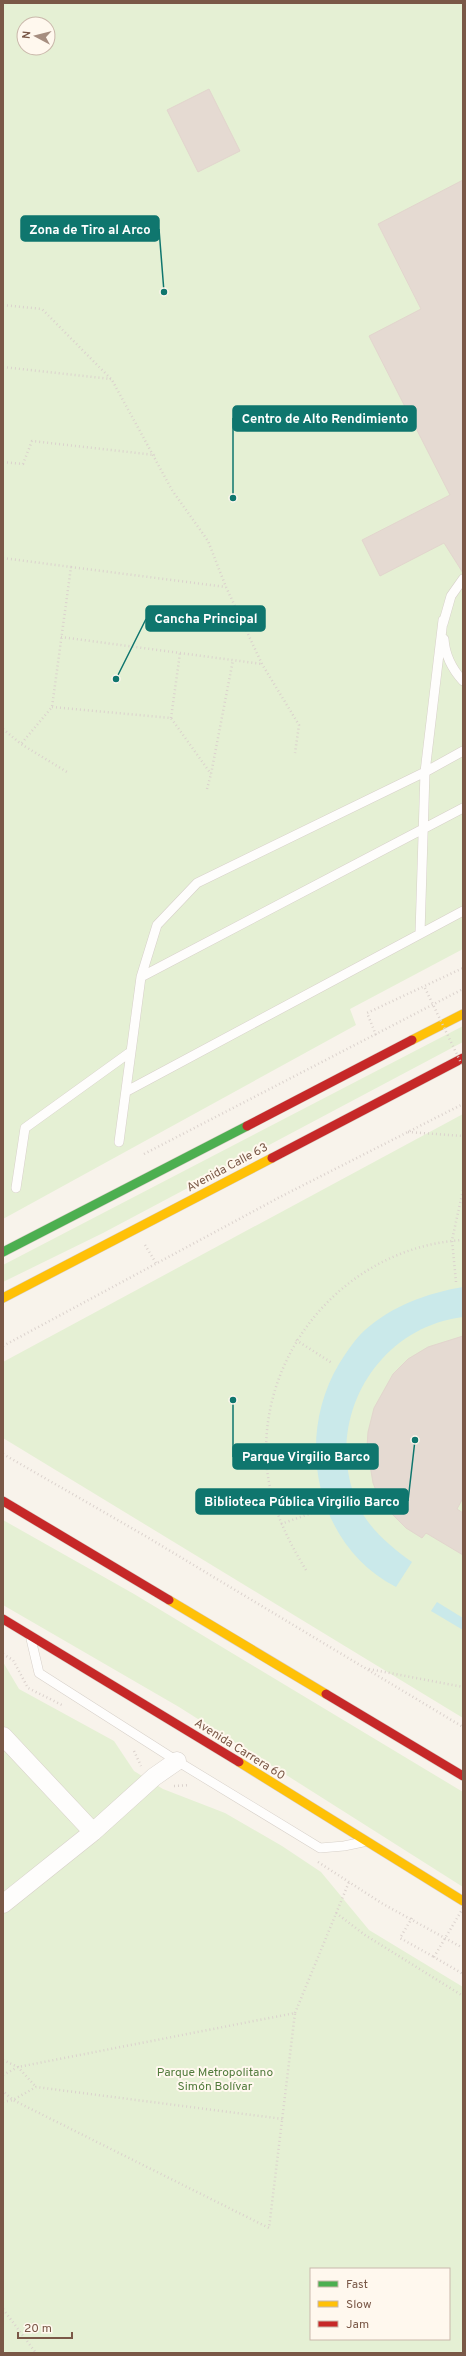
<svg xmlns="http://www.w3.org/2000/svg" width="466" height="2356" viewBox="0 0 466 2356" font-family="Overpass,sans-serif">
	<rect width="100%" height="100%" fill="#f8f3eb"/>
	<path fill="#e5f0d4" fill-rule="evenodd" d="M 3,3 L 463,3 L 463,949 L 350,1009 L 356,1025 L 3,1219 ZM 24,24 L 48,24 L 48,48 L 24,48 Z
		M 463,1026 L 463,1042 L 103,1233 L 3,1282 L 3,1265 Z
		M 463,1114 L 463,1718 L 3,1438 L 3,1362 Z
		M 3,1520 L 134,1594 L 463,1792 L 463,1887 L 179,1707 L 3,1605 Z
		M 3,1662 L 19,1689 L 114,1741 L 134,1771 L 163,1789 L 225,1813 L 282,1846 L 321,1872 L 369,1930 L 463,1987 L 463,2353 L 3,2353 ZM 311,2269 L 449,2269 L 449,2339 L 311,2339 Z"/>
	<path fill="#cae9ea" d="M 463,1287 L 463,1317 C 374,1328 322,1424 358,1505 C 369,1529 391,1547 412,1562 L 396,1587 C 316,1546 294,1439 339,1364 C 346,1353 355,1339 365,1330 C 392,1306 427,1293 463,1287 Z
		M 437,1602 L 463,1618 L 463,1630 L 431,1611 Z"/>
	<path fill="#e5dad2" stroke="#e2d5cd" d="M 209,89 L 240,151 L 198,172 L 167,110 Z
		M 463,180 L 463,573 L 444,543 L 380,576 L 362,540 L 450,495 L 369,336 L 421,309 L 378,224 Z
		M 463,1336 L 463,1498 L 457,1509 L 463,1513 L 463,1555 L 426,1533 L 422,1538 L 406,1528 L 392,1514 L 378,1495 L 373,1483 L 367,1447 L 368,1432 L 374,1408 L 393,1374 L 408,1359 L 428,1347 Z"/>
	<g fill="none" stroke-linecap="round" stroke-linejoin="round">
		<defs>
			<path id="lane" d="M 443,624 L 451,596 L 463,579
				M 444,639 C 445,655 453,670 463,681
				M 420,933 L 425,772 L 443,620
				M 141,977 L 463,808
				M 127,1091 L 463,911
				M 119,1142 L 141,977 L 157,925 L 197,883 L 425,772 L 463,751
				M 16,1188 L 25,1128 L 129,1053
				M 31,1639 L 39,1673 L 177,1761 L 320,1848 L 344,1846 L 363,1842"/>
			<path id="street" d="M 3,1736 L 93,1832
				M 3,1904 L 93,1832 L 154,1777 L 177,1761"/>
			<path id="fast" d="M 3,1252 L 247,1126"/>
			<path id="slow" d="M 412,1040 L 463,1014
				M 3,1298 L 272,1158
				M 169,1600 L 326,1694
				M 239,1762 L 463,1901"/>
			<path id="jam" d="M 247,1126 L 412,1040
				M 272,1158 L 463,1058
				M 3,1501 L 169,1600
				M 3,1619 L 239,1762
				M 326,1694 L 463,1776"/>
		</defs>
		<use href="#lane" stroke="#d7d0c9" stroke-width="10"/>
		<use href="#street" stroke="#d7d0c9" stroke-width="19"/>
		<use href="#fast" stroke="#d8cec7" stroke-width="10"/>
		<use href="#slow" stroke="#d8cec7" stroke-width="10"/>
		<use href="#jam" stroke="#d8cec7" stroke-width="10"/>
		<path stroke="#dbd2cd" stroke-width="2.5" stroke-dasharray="1 3" stroke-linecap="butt" d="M 3,305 L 42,309 L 112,380 L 172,490 L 208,541 L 226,587 L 262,664 L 299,725 L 295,753
			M 3,367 L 111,379
			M 3,462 L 23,464 L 32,441 L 155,455
			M 3,558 L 71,567 L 52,707 L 21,744
			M 71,567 L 226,587
			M 61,637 L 262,664
			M 52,707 L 171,718 L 211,774
			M 171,718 L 180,653
			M 3,729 L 21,744 L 67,772
			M 207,789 L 211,774 L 233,660
			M 376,1035 L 367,1013 L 463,968
			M 408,1132 L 463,1136
			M 144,1154 L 463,989
			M 145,1245 L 156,1263
			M 456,1282 L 452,1240 L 463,1190
			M 296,1340 L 332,1363
			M 3,1346 L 280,1197 L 463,1104
			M 3,1454 L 147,1537 L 463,1727
			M 281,1524 L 320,1510
			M 306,1570 C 287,1539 271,1506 267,1469 C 256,1353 346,1247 463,1240
			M 3,1654 L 13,1660 L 28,1688 L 62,1705
			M 369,1669 L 463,1687
			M 134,1751 L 141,1766
			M 174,1786 L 189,1785
			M 318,1862 L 383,1904 L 463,1948
			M 336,1913 L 365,1935 L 463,1996
			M 412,1918 L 400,1938 L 434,1957
			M 295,2013 L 349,1882
			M 3,2060 L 18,2067 L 36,2087
			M 3,2075 L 18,2067 L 295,2013 L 269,2228 L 13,2100 L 3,2091
			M 3,2102 L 13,2100 L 36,2087 L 283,2119
			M 3,2309 L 36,2353"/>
		<use href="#lane" stroke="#fefdfc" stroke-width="9"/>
		<use href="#street" stroke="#fefdfc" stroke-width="18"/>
		<use href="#fast" stroke="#4caf50" stroke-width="9"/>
		<use href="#slow" stroke="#ffc107" stroke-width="9"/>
		<use href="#jam" stroke="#c62828" stroke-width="9"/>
		<path stroke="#dbd2cd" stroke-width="2.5" stroke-dasharray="1 3" stroke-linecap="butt" d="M 425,988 L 463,1067
			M 463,1908 L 434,1957 L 463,1974"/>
	</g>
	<g text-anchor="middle" stroke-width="4" stroke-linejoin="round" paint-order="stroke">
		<g font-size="12" fill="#7a5847" stroke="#fff8ee">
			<text transform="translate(227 1167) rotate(-28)" y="4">Avenida Calle 63</text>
			<text transform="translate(240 1749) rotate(32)" y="4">Avenida Carrera 60</text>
		</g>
		<g font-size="12" fill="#517b3c" stroke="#fff8ee">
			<text x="215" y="2076">Parque Metropolitano<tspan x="215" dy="14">Simón Bolívar</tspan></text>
		</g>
	</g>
	<path fill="none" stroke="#0f766e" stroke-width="1.5" d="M164 292L159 229M233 498L233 418M116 679L146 619M233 1400L233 1457M415 1440L408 1501"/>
	<g fill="#0f766e" stroke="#fff8ee" stroke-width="1.5">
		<circle cx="164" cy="292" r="4"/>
		<circle cx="233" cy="498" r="4"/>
		<circle cx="116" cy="679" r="4"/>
		<circle cx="233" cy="1400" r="4"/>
		<circle cx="415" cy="1440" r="4"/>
	</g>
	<g fill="#0f766e" stroke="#0f766e" stroke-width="1.5">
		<rect x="21" y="216" width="138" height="25" rx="4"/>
		<rect x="233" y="406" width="183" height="25" rx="4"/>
		<rect x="146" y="606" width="119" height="25" rx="4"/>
		<rect x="233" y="1444" width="145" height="25" rx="4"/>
		<rect x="196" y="1489" width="212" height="25" rx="4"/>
	</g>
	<g font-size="13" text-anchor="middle" font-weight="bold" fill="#fff">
		<text x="90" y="234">Zona de Tiro al Arco</text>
		<text x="325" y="423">Centro de Alto Rendimiento</text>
		<text x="206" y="623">Cancha Principal</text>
		<text x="306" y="1461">Parque Virgilio Barco</text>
		<text x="302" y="1506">Biblioteca Pública Virgilio Barco</text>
	</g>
	<rect width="466" height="2356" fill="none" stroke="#7a5847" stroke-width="8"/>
	<rect x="310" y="2268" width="140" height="72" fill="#fff8ee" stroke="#cab8ab"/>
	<rect x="318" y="2281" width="20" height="6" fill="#4caf50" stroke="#cab8ab"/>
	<text x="346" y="2288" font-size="12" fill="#7a5847">Fast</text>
	<rect x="318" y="2301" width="20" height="6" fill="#ffc107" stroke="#cab8ab"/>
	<text x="346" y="2308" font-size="12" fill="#7a5847">Slow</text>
	<rect x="318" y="2321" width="20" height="6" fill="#c62828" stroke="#cab8ab"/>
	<text x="346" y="2328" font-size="12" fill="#7a5847">Jam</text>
	<g transform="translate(36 36) rotate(277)"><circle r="19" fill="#fff8ee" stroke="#cab8ab"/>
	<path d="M0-3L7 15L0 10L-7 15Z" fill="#a68e80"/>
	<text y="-6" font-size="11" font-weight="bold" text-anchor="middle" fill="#7a5847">N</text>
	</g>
	<path d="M18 2332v6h54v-6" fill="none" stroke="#7a5847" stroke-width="2"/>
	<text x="24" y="2332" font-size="12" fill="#7a5847" stroke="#fff8ee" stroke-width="3" paint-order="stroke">20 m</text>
</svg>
